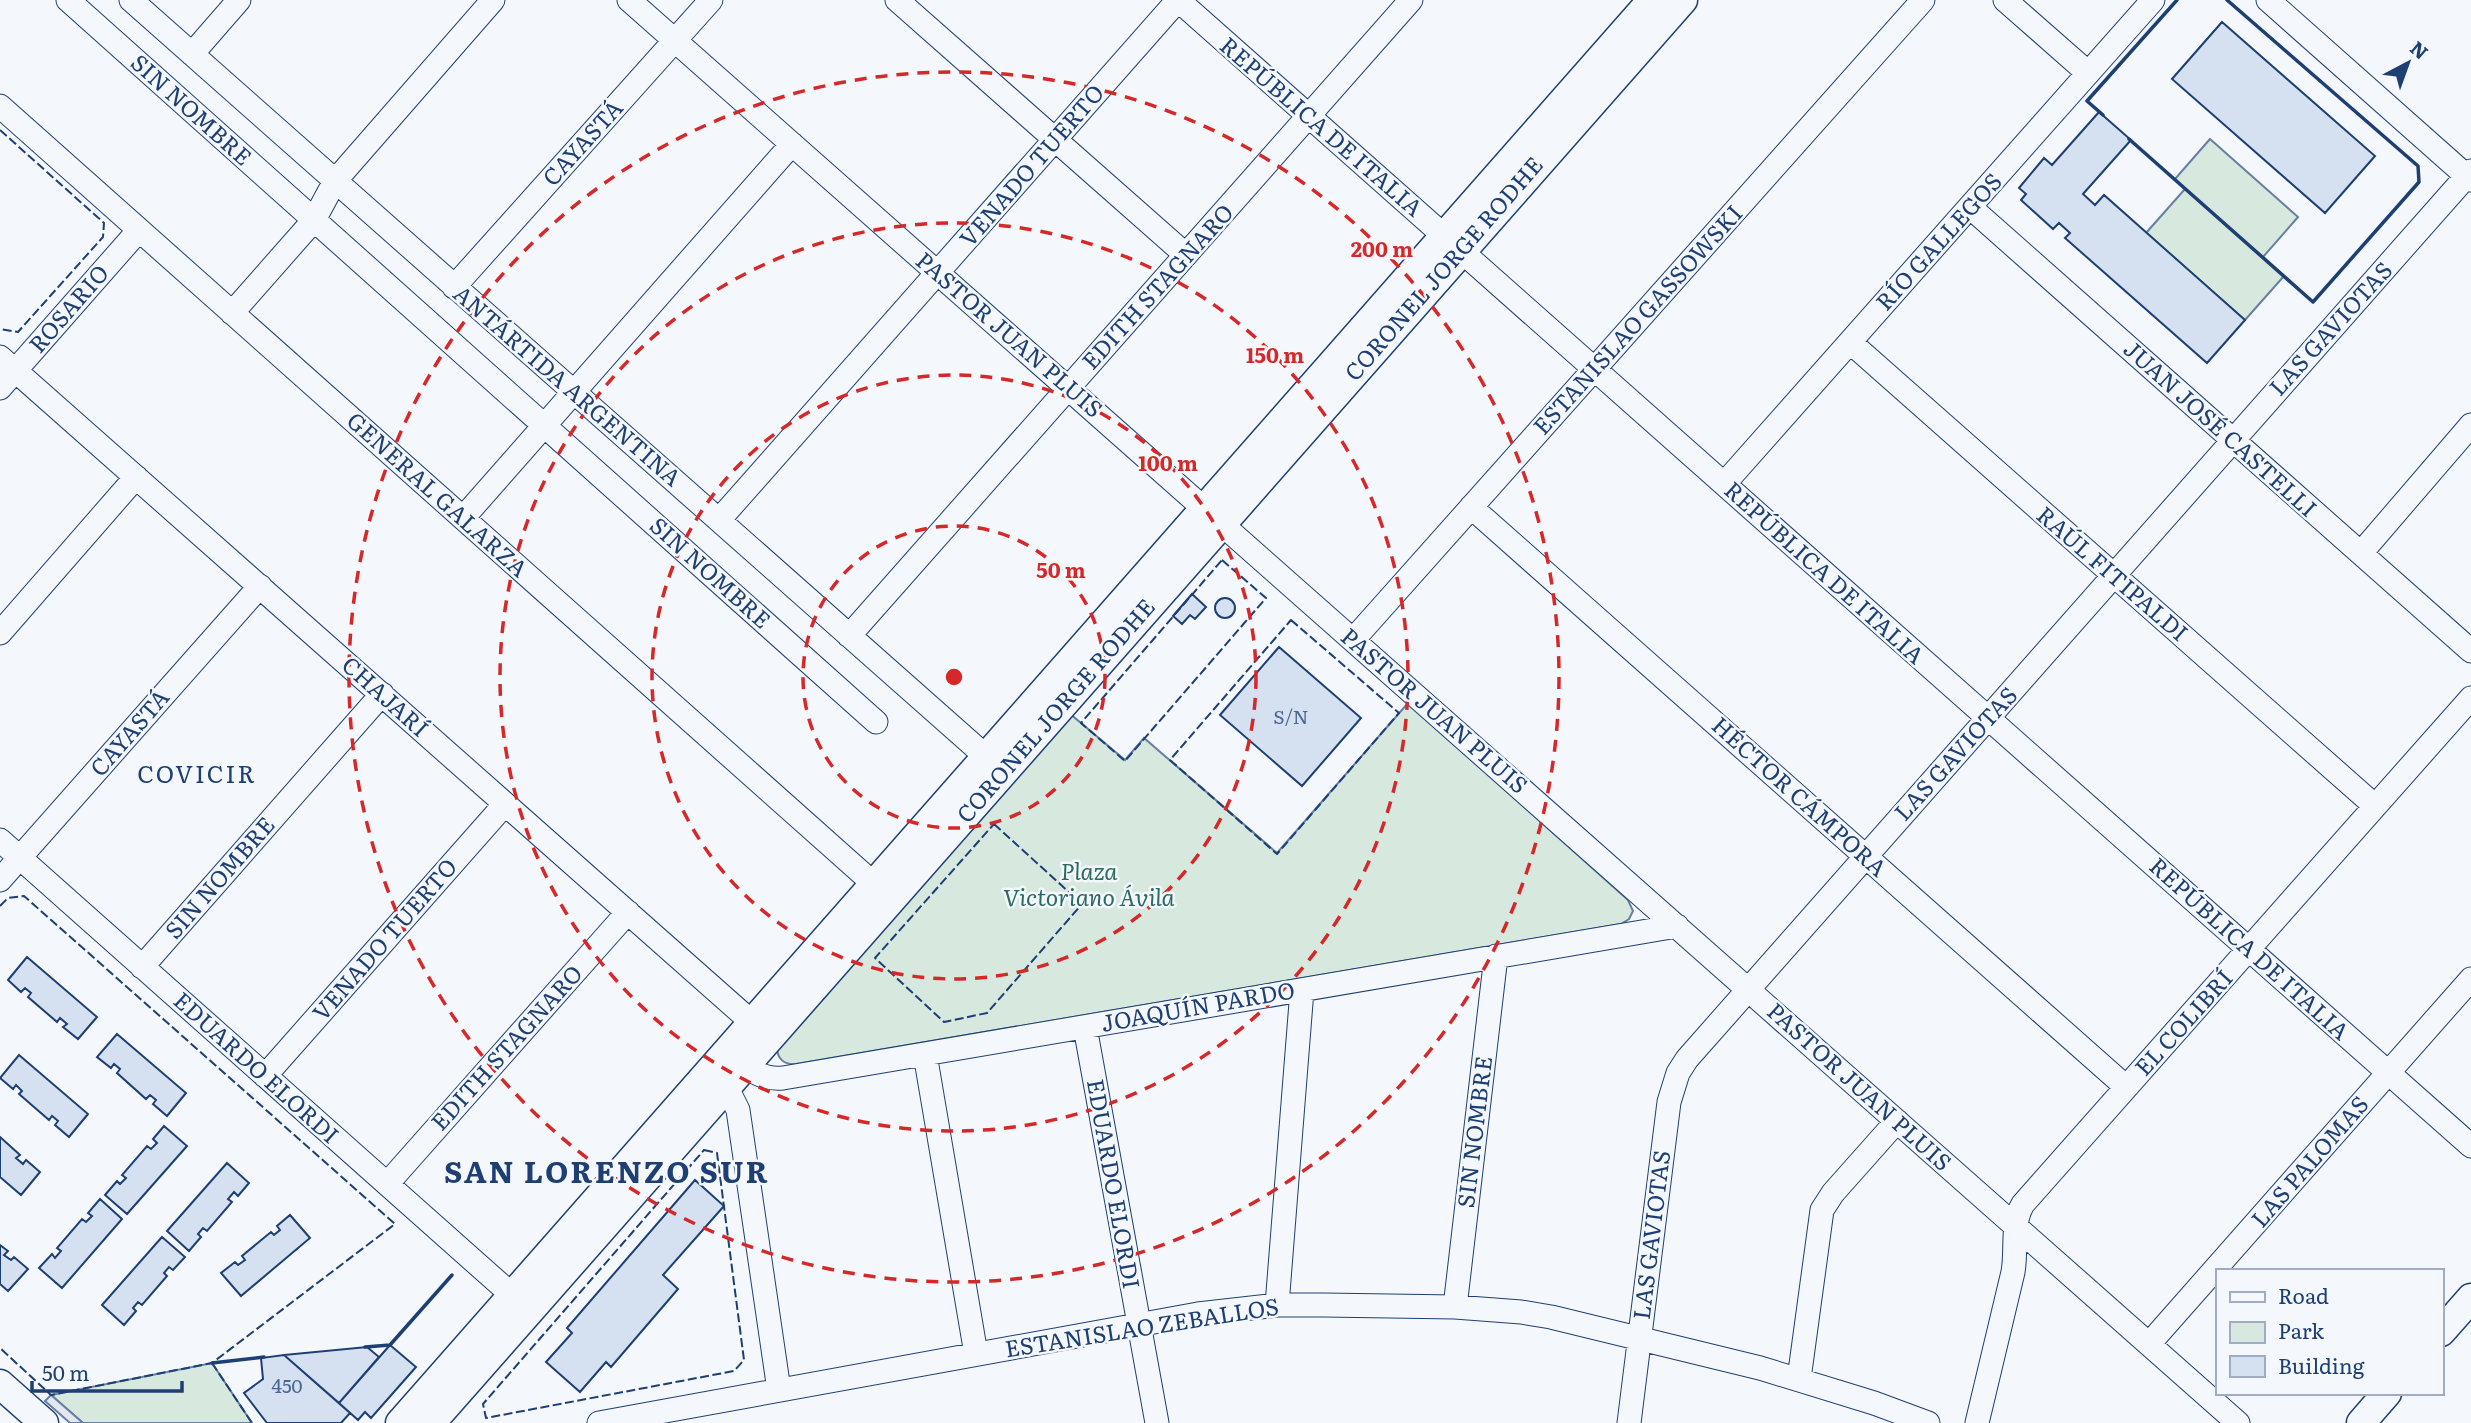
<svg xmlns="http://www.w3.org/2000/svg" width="2471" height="1423" viewBox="0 0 2471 1423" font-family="Literata,serif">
	<rect width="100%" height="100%" fill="#f4f7fb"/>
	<path fill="#d7e8df" stroke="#687fa3" stroke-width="2" d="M 2210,139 L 2298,217 L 2263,257 L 2284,276 L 2245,320 L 2146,233 L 2185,189 L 2175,179 Z
		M 1408,703 L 1628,900 L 1633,911 L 1629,919 L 1621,924 L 796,1064 C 784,1065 777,1059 777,1047 L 1069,713 L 1125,760 L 1144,738 L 1277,853 Z
		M 212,1363 L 252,1423 L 83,1423 L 51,1395 Z"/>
	<path fill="#e3e8f0" stroke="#687fa3" stroke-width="2" d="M 51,1395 L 83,1423 L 70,1423 L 45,1401 Z"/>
	<path fill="#d5e0f0" stroke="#1d3f73" stroke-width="2" d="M 2222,22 L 2375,156 L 2325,213 L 2172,79 Z
		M 2099,112 L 2131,140 L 2083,194 L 2095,205 L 2104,195 L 2245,320 L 2207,363 L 2065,238 L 2070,233 L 2059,223 L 2053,229 L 2021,200 L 2026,194 L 2019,188 L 2044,158 L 2052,165 Z
		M 1192,594 L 1206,607 L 1195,619 L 1190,615 L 1182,624 L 1173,616 Z
		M1215 608a10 10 0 1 1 20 0a10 10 0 1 1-20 0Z
		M 1279,647 L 1361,718 L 1302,786 L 1220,715 Z
		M 27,957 L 97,1017 L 78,1039 L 63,1027 L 67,1024 L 60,1018 L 57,1022 L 28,997 L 31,993 L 25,988 L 21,992 L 8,980 Z
		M 117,1034 L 186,1093 L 167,1116 L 153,1104 L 156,1100 L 150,1095 L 146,1099 L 117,1073 L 120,1069 L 114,1064 L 111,1068 L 97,1057 Z
		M 19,1055 L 88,1114 L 69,1137 L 55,1125 L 58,1121 L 52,1116 L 49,1120 L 19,1094 L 22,1091 L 16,1085 L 13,1089 L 0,1078 Z
		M 164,1126 L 187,1146 L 127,1214 L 105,1195 L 117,1181 L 120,1184 L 126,1178 L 122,1175 L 147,1146 L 151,1149 L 157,1143 L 153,1139 Z
		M 0,1137 L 20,1155 L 16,1158 L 23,1164 L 26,1160 L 40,1172 L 21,1195 L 0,1177 Z
		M 227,1163 L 249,1183 L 238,1196 L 234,1192 L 228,1199 L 232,1202 L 207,1231 L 203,1228 L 198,1234 L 201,1237 L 189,1251 L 167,1231 Z
		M 695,1180 L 724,1206 L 663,1275 L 678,1289 L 611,1367 L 606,1362 L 580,1392 L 546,1362 L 572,1333 L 567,1328 Z
		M 100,1199 L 122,1219 L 62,1288 L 39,1268 L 52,1254 L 55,1258 L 61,1251 L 57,1248 L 82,1219 L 86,1222 L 92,1216 L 88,1213 Z
		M 290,1215 L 310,1238 L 241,1296 L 221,1273 L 235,1262 L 238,1265 L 245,1260 L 242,1256 L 271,1232 L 274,1235 L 280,1230 L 277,1226 Z
		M 162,1237 L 185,1257 L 173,1270 L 169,1267 L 164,1273 L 167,1276 L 142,1305 L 138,1302 L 133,1308 L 136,1311 L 124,1325 L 102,1305 Z
		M 0,1245 L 8,1251 L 4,1255 L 11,1260 L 14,1257 L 28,1269 L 8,1291 L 0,1284 Z
		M 390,1345 L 416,1367 L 371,1418 L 365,1412 L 358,1420 L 339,1403 Z
		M 367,1347 L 379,1357 L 339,1403 L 284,1355 Z
		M 284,1355 L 350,1413 L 341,1423 L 267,1423 L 244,1393 L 263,1379 L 261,1358 Z"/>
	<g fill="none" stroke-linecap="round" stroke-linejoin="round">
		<defs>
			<path id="minor" d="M 68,0 L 876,722
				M 131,0 L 999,768
				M 629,0 L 2238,1423
				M 897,0 L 1186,255
				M 1178,0 L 2471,1146
				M 2005,0 L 2088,73
				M 2268,0 L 2471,180
				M 192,54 L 239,0
				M 0,106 L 874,884
				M 1970,207 L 2471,651
				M 454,287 L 711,0
				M 232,313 L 314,220 L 335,181 L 493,0
				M 1850,342 L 2375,806
				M 0,357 L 764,1033
				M 0,388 L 139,230
				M 1724,484 L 2153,0
				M 1471,507 L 2126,1087
				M 463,518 L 792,144
				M 719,520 L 1178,0
				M 2361,553 L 2471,425
				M 0,633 L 136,477
				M 849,636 L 1411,0
				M 1353,640 L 1923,0
				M 0,840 L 512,1295
				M 0,880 L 260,586
				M 142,967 L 382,694
				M 1085,1027 L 1157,1423
				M 925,1054 L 976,1354
				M 732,1055 C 748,1069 761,1080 783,1078 L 1677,926
				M 265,1076 L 505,804
				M 712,1078 L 730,1094 L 738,1110 L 779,1390
				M 387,1184 L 628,912
				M 1277,1305 L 1302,990
				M 1455,1307 L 1496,956
				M 2149,1344 L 2471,979
				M 1799,1379 L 1822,1210 L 1833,1193 L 1897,1121
				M 599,1423 L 1198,1314 L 1277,1305 L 1324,1305 L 1455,1307 L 1521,1312 L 1551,1317 L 1760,1368 L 1874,1403 L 1928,1423
				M 1629,1423 L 1669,1102 L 1678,1073 L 1687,1059 L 2471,171
				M 1977,1423 L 2013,1272 C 2017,1249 2011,1224 2023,1204 L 2471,698"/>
			<path id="major" d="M 2441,1332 L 2471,1298
				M 0,1384 L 44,1423
				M 400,1423 L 1652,0
				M 431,1423 L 1683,0
				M 2361,1423 L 2387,1393"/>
		</defs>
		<use href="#minor" stroke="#1d3f73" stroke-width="25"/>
		<use href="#major" stroke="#1d3f73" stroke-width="31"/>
		<use href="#minor" stroke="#f4f7fb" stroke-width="23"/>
		<use href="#major" stroke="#f4f7fb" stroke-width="28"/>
		<path stroke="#1d3f73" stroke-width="2" stroke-dasharray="9 3.5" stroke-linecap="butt" d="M 0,130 L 104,223 L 103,237 L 18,332 L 0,329
			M 1222,560 L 1266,598 L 1125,761 L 1081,723 Z
			M 1291,620 L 1399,713 L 1277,854 L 1170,760 Z
			M 994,824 L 1082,904 L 987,1013 L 944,1022 L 875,958 Z
			M 0,906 L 8,898 L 24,896 L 395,1224 L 212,1363 L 51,1395 L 0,1348
			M 704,1150 L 717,1153 L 744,1360 L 734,1371 L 486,1418 L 483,1404 Z
			M 212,1363 L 252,1423"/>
		<path stroke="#1d3f73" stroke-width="3.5" d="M 2103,115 L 2087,101 L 2177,0
			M 2129,139 L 2313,302 L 2419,182 L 2418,166 L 2227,0
			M 365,1347 L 390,1345 L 452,1275
			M 212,1363 L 264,1357"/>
	</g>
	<g fill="none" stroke="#d62828" stroke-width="3.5" stroke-dasharray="12 9">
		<circle cx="954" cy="677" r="151"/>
		<circle cx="954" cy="677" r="302"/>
		<circle cx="954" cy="677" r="454"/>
		<circle cx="954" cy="677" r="605"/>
	</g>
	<g text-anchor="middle" stroke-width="5" stroke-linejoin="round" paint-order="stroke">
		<g font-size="19" fill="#4b6792">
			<text x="1291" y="724">S/N</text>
			<text x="287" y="1393">450</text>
		</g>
		<g font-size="23" fill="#1d3f73" stroke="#f4f7fb">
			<text transform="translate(191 110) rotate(42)" y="8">SIN NOMBRE</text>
			<text transform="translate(1321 127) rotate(41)" y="8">REPÚBLICA DE ITALIA</text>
			<text transform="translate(583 143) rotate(-48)" y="8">CAYASTÁ</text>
			<text transform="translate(1032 166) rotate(-49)" y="8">VENADO TUERTO</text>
			<text transform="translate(1939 242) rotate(-48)" y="8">RÍO GALLEGOS</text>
			<text transform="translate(1444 269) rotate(-49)" y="8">CORONEL JORGE RODHE</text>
			<text transform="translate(1158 287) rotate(-48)" y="8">EDITH STAGNARO</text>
			<text transform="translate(69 309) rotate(-49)" y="8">ROSARIO</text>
			<text transform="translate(1638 320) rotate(-48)" y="8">ESTANISLAO GASSOWSKI</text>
			<text transform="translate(2331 329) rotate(-48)" y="8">LAS GAVIOTAS</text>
			<text transform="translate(1009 335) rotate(41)" y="8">PASTOR JUAN PLUIS</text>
			<text transform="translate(567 386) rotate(41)" y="8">ANTÁRTIDA ARGENTINA</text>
			<text transform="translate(2220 429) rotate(42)" y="8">JUAN JOSÉ CASTELLI</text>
			<text transform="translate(437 495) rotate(42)" y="8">GENERAL GALARZA</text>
			<text transform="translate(710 573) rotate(42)" y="8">SIN NOMBRE</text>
			<text transform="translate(1824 573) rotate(42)" y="8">REPÚBLICA DE ITALIA</text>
			<text transform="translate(2112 574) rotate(41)" y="8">RAÚL FITIPALDI</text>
			<text transform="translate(385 697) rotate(42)" y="8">CHAJARÍ</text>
			<text transform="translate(1056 711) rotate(-49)" y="8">CORONEL JORGE RODHE</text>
			<text transform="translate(1434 711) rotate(41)" y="8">PASTOR JUAN PLUIS</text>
			<text transform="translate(130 733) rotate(-49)" y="8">CAYASTÁ</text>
			<text transform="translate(1956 754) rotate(-48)" y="8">LAS GAVIOTAS</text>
			<text transform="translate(1799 797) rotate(42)" y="8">HÉCTOR CÁMPORA</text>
			<text transform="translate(220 878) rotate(-49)" y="8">SIN NOMBRE</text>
			<text transform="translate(385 940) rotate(-49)" y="8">VENADO TUERTO</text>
			<text transform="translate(2249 949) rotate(42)" y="8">REPÚBLICA DE ITALIA</text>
			<text transform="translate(1198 1007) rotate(-10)" y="8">JOAQUÍN PARDO</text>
			<text transform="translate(2184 1023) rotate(-48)" y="8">EL COLIBRÍ</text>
			<text transform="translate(507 1048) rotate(-48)" y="8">EDITH STAGNARO</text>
			<text transform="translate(256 1068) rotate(42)" y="8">EDUARDO ELORDI</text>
			<text transform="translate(1859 1087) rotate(42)" y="8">PASTOR JUAN PLUIS</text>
			<text transform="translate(1475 1132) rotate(-83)" y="8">SIN NOMBRE</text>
			<text transform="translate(2310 1162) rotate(-49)" y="8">LAS PALOMAS</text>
			<text transform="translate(1113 1184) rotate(80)" y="8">EDUARDO ELORDI</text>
			<text transform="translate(1652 1235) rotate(-83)" y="8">LAS GAVIOTAS</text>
			<text transform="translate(1142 1328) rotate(-9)" y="8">ESTANISLAO ZEBALLOS</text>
		</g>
		<g font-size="23" font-style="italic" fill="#2c6c60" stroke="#f4f7fb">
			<text x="1089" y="880">Plaza<tspan x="1089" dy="26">Victoriano Ávila</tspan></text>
		</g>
		<g font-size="24" letter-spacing="2" fill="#1d3f73" stroke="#f4f7fb">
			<text x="197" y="783">COVICIR</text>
		</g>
		<g font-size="30" font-weight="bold" letter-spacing="2" fill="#1d3f73" stroke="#f4f7fb">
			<text x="607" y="1183">SAN LORENZO SUR</text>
		</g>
	</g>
	<circle cx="954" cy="677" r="10" fill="#d62828" stroke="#f4f7fb" stroke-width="3.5"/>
	<g font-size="21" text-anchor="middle" font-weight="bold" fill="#d62828" stroke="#f4f7fb" stroke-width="5" stroke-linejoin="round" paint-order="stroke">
		<text x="1382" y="257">200 m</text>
		<text x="1275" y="363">150 m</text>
		<text x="1168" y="471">100 m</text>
		<text x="1061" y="578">50 m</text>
	</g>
	<rect x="2216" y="1269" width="228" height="126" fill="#f4f7fb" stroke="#9eadc5" stroke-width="2"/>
	<rect x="2230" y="1292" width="35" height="10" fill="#f4f7fb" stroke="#9eadc5" stroke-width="2"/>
	<text x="2278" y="1304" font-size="21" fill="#1d3f73">Road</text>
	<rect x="2230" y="1322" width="35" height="21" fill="#d7e8df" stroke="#9eadc5" stroke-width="2"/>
	<text x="2278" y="1339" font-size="21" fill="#1d3f73">Park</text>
	<rect x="2230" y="1356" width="35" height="21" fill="#d5e0f0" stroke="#9eadc5" stroke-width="2"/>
	<text x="2278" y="1374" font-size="21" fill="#1d3f73">Building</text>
	<g transform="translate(2408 63) rotate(41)" stroke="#f4f7fb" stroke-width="5" paint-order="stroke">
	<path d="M0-5L12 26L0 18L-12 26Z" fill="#1d3f73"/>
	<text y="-10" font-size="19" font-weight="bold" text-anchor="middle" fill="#1d3f73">N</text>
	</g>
	<path d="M32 1381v10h150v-10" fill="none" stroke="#1d3f73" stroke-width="3.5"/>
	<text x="42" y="1381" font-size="21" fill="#1d3f73" stroke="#f4f7fb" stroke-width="5" paint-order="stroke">50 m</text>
</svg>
